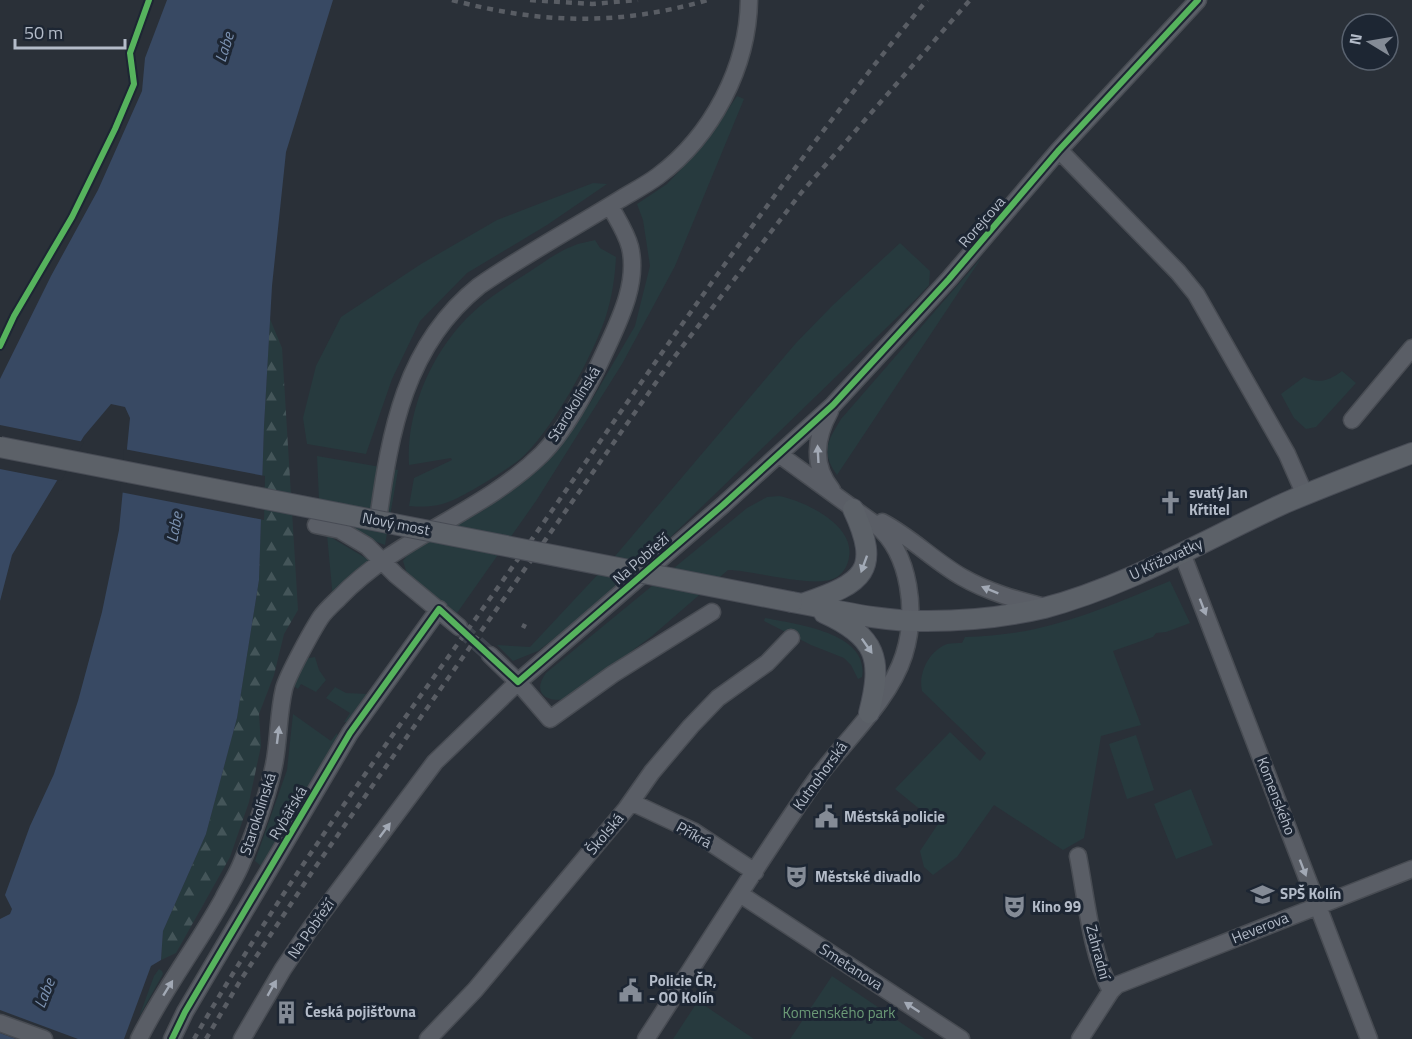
<svg xmlns="http://www.w3.org/2000/svg" width="1412" height="1039" viewBox="0 0 1412 1039" font-family="'Titillium Web',sans-serif">
	<defs>
		<pattern id="forest-firs" width="22" height="20" patternUnits="userSpaceOnUse" patternTransform="scale(1.5)"><rect width="22" height="20" fill="#273a3e"/><path d="M5 1l3.5 6h-7zM16 11l3.5 6h-7z" fill="#445559"/></pattern>
	</defs>
	<rect width="100%" height="100%" fill="#2a3038"/>
	<path fill="#273a3e" d="M 737,96 L 744,99 L 675,266 L 622,364 L 536,501 L 457,613 L 407,574 L 403,561 L 413,547 L 482,511 L 542,466 L 590,403 L 635,326 L 650,266 L 643,220 L 637,204 L 667,184 L 703,146 Z
		M 593,183 L 607,184 L 547,225 L 467,273 L 420,321 L 392,379 L 366,454 L 307,444 L 303,418 L 316,366 L 341,317 L 421,264 L 497,220 Z
		M 595,240 L 600,248 L 616,257 C 615,277 612,297 606,316 C 594,354 550,435 519,460 C 507,469 494,477 481,485 C 453,501 441,509 409,506 L 414,478 L 452,460 L 451,458 L 409,465 C 406,413 430,356 466,319 C 484,300 507,286 529,272 C 543,263 557,252 573,246 C 579,243 588,242 595,240 Z
		M 900,243 L 930,271 L 929,285 L 916,299 L 614,592 L 538,651 L 513,661 L 497,645 L 530,647 L 616,555 L 796,343 L 833,305 Z
		M 982,257 L 837,475 C 820,451 828,441 841,419 Z
		M 1342,371 L 1356,383 L 1316,427 L 1306,429 L 1294,418 L 1281,394 L 1304,377 C 1319,384 1329,381 1342,371 Z
		M 317,456 L 398,470 L 385,545 L 320,521 Z
		M 779,496 C 805,501 855,525 849,557 C 848,565 844,572 837,577 C 818,590 753,570 728,570 L 652,636 L 567,699 C 547,703 531,693 546,673 L 747,508 L 767,497 Z
		M 327,535 L 369,560 L 333,600 L 333,599 Z
		M 1170,581 L 1190,623 L 1166,632 L 1156,633 L 1153,637 L 1113,651 L 1141,725 L 1101,736 L 1084,838 L 1063,850 L 994,805 L 957,857 L 933,875 L 924,867 L 920,851 L 938,824 L 895,789 L 950,732 L 980,761 L 986,753 L 922,691 C 918,673 929,651 947,644 C 951,643 957,643 962,643 L 965,637 C 988,636 1012,634 1035,629 C 1081,619 1126,599 1170,581 Z
		M 765,618 C 794,624 870,632 862,677 L 858,679 L 851,665 L 844,658 L 811,645 L 764,621 Z
		M 315,657 L 319,670 L 326,680 L 316,692 L 301,684 L 298,689 L 294,686 L 302,659 Z
		M 335,687 L 346,693 L 367,694 L 347,722 L 344,722 L 350,713 L 326,698 Z
		M 293,714 L 331,741 L 337,733 L 339,739 L 261,866 L 255,861 L 287,770 Z
		M 1136,735 L 1154,790 L 1127,799 L 1109,744 Z
		M 1191,789 L 1213,845 L 1176,859 L 1154,804 Z
		M 159,969 L 162,971 L 163,974 L 139,1017 L 154,976 Z
		M 832,976 L 925,1039 L 790,1039 Z
		M 698,1001 L 754,1039 L 673,1039 Z"/>
	<path fill="url(#forest-firs)" d="M 270,319 L 282,348 L 298,610 L 284,634 L 274,675 L 259,714 L 261,746 L 249,802 L 230,857 L 176,953 L 161,960 L 163,931 L 206,834 L 237,718 L 259,580 L 264,426 Z"/>
	<path fill="#384963" d="M 167,0 L 333,0 L 286,152 L 272,286 L 264,426 L 259,580 L 237,718 L 206,834 L 163,931 L 161,960 L 151,966 L 124,1039 L 0,1039 L 0,919 L 10,914 L 12,909 L 5,895 L 30,826 L 54,774 L 78,701 L 102,612 L 119,530 L 130,418 L 125,407 L 111,404 L 84,436 L 12,555 L 0,601 L 0,379 L 51,276 L 98,190 L 142,91 L 145,58 Z"/>
	<path fill="#2a3038" d="M 0,425 L 84,442 L 61,481 L 0,469 Z
		M 124,449 L 265,476 L 264,520 L 120,492 Z
		M 0,1010 L 78,1039 L 16,1039 L 0,1033 Z"/>
	<g fill="none" stroke-linecap="round" stroke-linejoin="round">
		<path stroke="#3f454e" stroke-width="16" stroke-dasharray="16 8" stroke-linecap="butt" d="M 459,627 L 490,655"/>
		<defs>
			<path id="minor" d="M 1059,150 L 1178,272 L 1196,294 L 1287,454 L 1305,495
				M 830,411 C 815,438 812,466 832,490
				M 1352,420 L 1412,348
				M 378,520 C 390,432 405,345 479,286 C 524,255 572,229 619,200 C 632,192 646,185 658,176 C 712,136 748,67 749,0
				M 882,522 C 911,537 934,561 962,577 C 988,592 1017,600 1045,607
				M 316,525 L 340,530 L 367,546 L 396,575 L 459,627
				M 1182,553 L 1369,1039
				M 490,655 L 518,682 L 550,719 L 613,674 L 712,612
				M 631,802 L 693,831 L 755,872
				M 1078,856 C 1086,897 1091,954 1111,991
				M 740,894 L 961,1039
				M 0,1023 L 44,1039
				M 139,1039 C 163,990 197,946 223,899 C 229,887 237,875 242,862 C 255,831 267,799 274,765 C 279,741 278,714 284,689 C 287,676 313,629 321,617 C 326,610 333,604 339,598 C 397,537 482,513 542,454 C 568,428 593,378 608,345 C 622,315 638,280 630,247 C 626,232 617,219 610,206
				M 172,1039 L 185,1012 L 350,733 L 439,609
				M 242,1039 L 283,969 L 310,929 L 435,762 L 518,682 L 723,505 L 833,405 L 949,279 L 1059,150 L 1198,0
				M 428,1039 L 475,990 L 626,809 L 652,772 L 691,726 L 718,698 L 767,663 L 791,638
				M 646,1039 C 702,953 756,865 815,781 C 843,742 889,702 904,655 C 917,614 911,554 876,525 L 780,455
				M 1080,1039 L 1111,991 L 1117,985 L 1412,869"/>
			<path id="major" d="M 792,602 C 836,610 882,622 927,621 C 966,621 1006,617 1044,608 C 1128,586 1206,539 1285,503 C 1327,485 1370,469 1412,453
				M 805,603 C 863,583 882,571 853,509
				M 824,613 C 877,637 883,659 869,713"/>
		</defs>
		<use href="#minor" stroke="#484c53" stroke-width="19"/>
		<use href="#major" stroke="#484c55" stroke-width="22"/>
		<use href="#minor" stroke="#5a5e66" stroke-width="16"/>
		<use href="#major" stroke="#5c6168" stroke-width="20"/>
		<path stroke="#595d64" stroke-width="4.5" stroke-dasharray="6 6" stroke-linecap="butt" d="M 452,0 C 542,24 618,26 708,0
			M 530,0 L 592,4 L 638,0
			M 523,628 L 525,624
			M 194,1039 C 291,870 411,711 523,552 C 654,365 781,176 927,0
			M 206,1039 L 240,981 L 314,869 L 669,364 L 801,193 L 970,0"/>
		<defs>
			<path id="major-bridge" d="M 0,447 L 792,602"/>
		</defs>
		<use href="#major-bridge" stroke="#484c55" stroke-width="22" stroke-linecap="butt"/>
		<use href="#major-bridge" stroke="#5c6168" stroke-width="20"/>
		<defs>
			<path id="cycleway" d="M 0,346 L 14,316 L 72,217 L 115,129 L 134,84 L 130,53 L 149,0
				M 172,1039 L 185,1012 L 350,733 L 439,609 L 518,682 L 723,505 L 833,405 L 949,279 L 1059,150 L 1198,0"/>
		</defs>
		<use href="#cycleway" stroke="#1d2633" stroke-width="10"/>
		<use href="#cycleway" stroke="#56b35d" stroke-width="6"/>
	</g>
	<defs><path id="oneway-solid" d="M-6-.8H1V-3.2L6.5 0L1 3.2V.8H-6Z" transform="scale(1.5)"/></defs>
	<g fill="#a2a9b5">
		<use href="#oneway-solid" transform="translate(818 454) rotate(-93)"/>
		<use href="#oneway-solid" transform="translate(990 590) rotate(-158)"/>
		<use href="#oneway-solid" transform="translate(1203 607) rotate(69)"/>
		<use href="#oneway-solid" transform="translate(278 735) rotate(-83)"/>
		<use href="#oneway-solid" transform="translate(385 830) rotate(-53)"/>
		<use href="#oneway-solid" transform="translate(1303 868) rotate(69)"/>
		<use href="#oneway-solid" transform="translate(168 988) rotate(-58)"/>
		<use href="#oneway-solid" transform="translate(272 988) rotate(-60)"/>
		<use href="#oneway-solid" transform="translate(912 1007) rotate(-147)"/>
	</g>
	<g fill="#a2aab6">
		<use href="#oneway-solid" transform="translate(864 564) rotate(110)"/>
		<use href="#oneway-solid" transform="translate(867 646) rotate(55)"/>
	</g>
	<defs>
		<symbol id="church-bare" viewBox="-9 -9 18 18"><path d="M-1.2-6h2.4v3.5h3.3v2.4h-3.3V6h-2.4V-.1h-3.3v-2.4h3.3Z" fill="#848b96" stroke="#1d2633" stroke-width="2.5" paint-order="stroke"/></symbol>
		<symbol id="civic-bare" viewBox="-9 -9 18 18"><path d="M-.6-6.5H3V-4.5H.6V-3L4-1V1h2V6H-6V1h2V-1L-.6-3ZM-1.2 2.5V6h2.4V2.5Z" fill="#848b96" stroke="#1d2633" stroke-width="2.5" paint-order="stroke"/></symbol>
		<symbol id="theatre-bare" viewBox="-9 -9 18 18"><path d="M-5-5.5Q0-4 5-5.5V0Q5 5 0 6Q-5 5-5 0ZM-3.3-2.5H-1v1.5H-3.3ZM1-2.5H3.3v1.5H1ZM-2.8 1Q0 5.5 2.8 1Z" fill="#848b96" stroke="#1d2633" stroke-width="2.5" paint-order="stroke"/></symbol>
		<symbol id="university-bare" viewBox="-9 -9 18 18"><path d="M0-5L7-2L0 1L-7-2ZM-4 1L0 2.5L4 1V4Q0 6-4 4Z" fill="#848b96" stroke="#1d2633" stroke-width="2.5" paint-order="stroke"/></symbol>
		<symbol id="building-bare" viewBox="-9 -9 18 18"><path d="M-4-6H4V6H1V3H-1V6H-4ZM-2.5-4.3h1.7v1.8h-1.7ZM.8-4.3h1.7v1.8H.8ZM-2.5-1h1.7V.8h-1.7ZM.8-1h1.7V.8H.8Z" fill="#848b96" stroke="#1d2633" stroke-width="2.5" paint-order="stroke"/></symbol>
	</defs>
	<g fill-rule="evenodd">
		<use href="#church-bare" x="1154" y="486" width="33" height="33"/>
		<use href="#civic-bare" x="810" y="800" width="33" height="33"/>
		<use href="#theatre-bare" x="780" y="860" width="33" height="33"/>
		<use href="#university-bare" x="1246" y="878" width="33" height="33"/>
		<use href="#theatre-bare" x="998" y="890" width="33" height="33"/>
		<use href="#civic-bare" x="614" y="974" width="33" height="33"/>
		<use href="#building-bare" x="270" y="996" width="33" height="33"/>
	</g>
	<g text-anchor="middle" stroke-width="6" stroke-linejoin="round" paint-order="stroke">
		<g font-size="15" fill="#b4bcc9" stroke="#1d2633">
			<text transform="translate(982 222) rotate(-49)" y="5">Rorejcova</text>
			<text transform="translate(574 404) rotate(-58)" y="5">Starokolínská</text>
			<text transform="translate(396 524) rotate(11)" y="5">Nový most</text>
			<text transform="translate(641 559) rotate(-41)" y="5">Na Pobřeží</text>
			<text transform="translate(1166 559) rotate(-25)" y="5">U Křižovatky</text>
			<text transform="translate(820 776) rotate(-54)" y="5">Kutnohorská</text>
			<text transform="translate(1276 796) rotate(69)" y="5">Komenského</text>
			<text transform="translate(288 813) rotate(-59)" y="5">Rybářská</text>
			<text transform="translate(258 814) rotate(-72)" y="5">Starokolínská</text>
			<text transform="translate(605 834) rotate(-50)" y="5">Školská</text>
			<text transform="translate(694 835) rotate(29)" y="5">Příkrá</text>
			<text transform="translate(1260 928) rotate(-22)" y="5">Heverova</text>
			<text transform="translate(311 929) rotate(-55)" y="5">Na Pobřeží</text>
			<text transform="translate(1098 952) rotate(75)" y="5">Zahradní</text>
			<text transform="translate(851 967) rotate(33)" y="5">Smetanova</text>
		</g>
		<g font-size="15" font-weight="bold" fill="#b4bcc9" stroke="#1d2633" text-anchor="start">
			<text x="1189" y="498">svatý Jan<tspan x="1189" dy="17">Křtitel</tspan></text>
			<text x="844" y="822">Městská policie</text>
			<text x="815" y="882">Městské divadlo</text>
			<text x="1280" y="899">SPŠ Kolín</text>
			<text x="1032" y="912">Kino 99</text>
			<text x="649" y="986">Policie ČR,<tspan x="649" dy="17">- OO Kolín</tspan></text>
			<text x="305" y="1017">Česká pojišťovna</text>
		</g>
		<g font-size="15" fill="#6b9a76" stroke="#1d2633">
			<text x="839" y="1018">Komenského park</text>
		</g>
		<g font-size="16" font-style="italic" fill="#7c92b1" stroke="#1d2633">
			<text transform="translate(224 47) rotate(-73)" y="6">Labe</text>
			<text transform="translate(174 527) rotate(-79)" y="6">Labe</text>
			<text transform="translate(44 993) rotate(-68)" y="6">Labe</text>
		</g>
	</g>
	<g transform="translate(1370 42) rotate(281)"><circle r="28" fill="#1d2633" stroke="#59626f" stroke-width="1.5"/>
	<path d="M0-4.5L10 22L0 15L-10 22Z" fill="#848b96"/>
	<text y="-9" font-size="16" font-weight="bold" text-anchor="middle" fill="#b4bcc9">N</text>
	</g>
	<path d="M15 39v9h110v-9" fill="none" stroke="#b4bcc9" stroke-width="3"/>
	<text x="24" y="39" font-size="18" fill="#b4bcc9" stroke="#1d2633" stroke-width="4.5" paint-order="stroke">50 m</text>
</svg>
